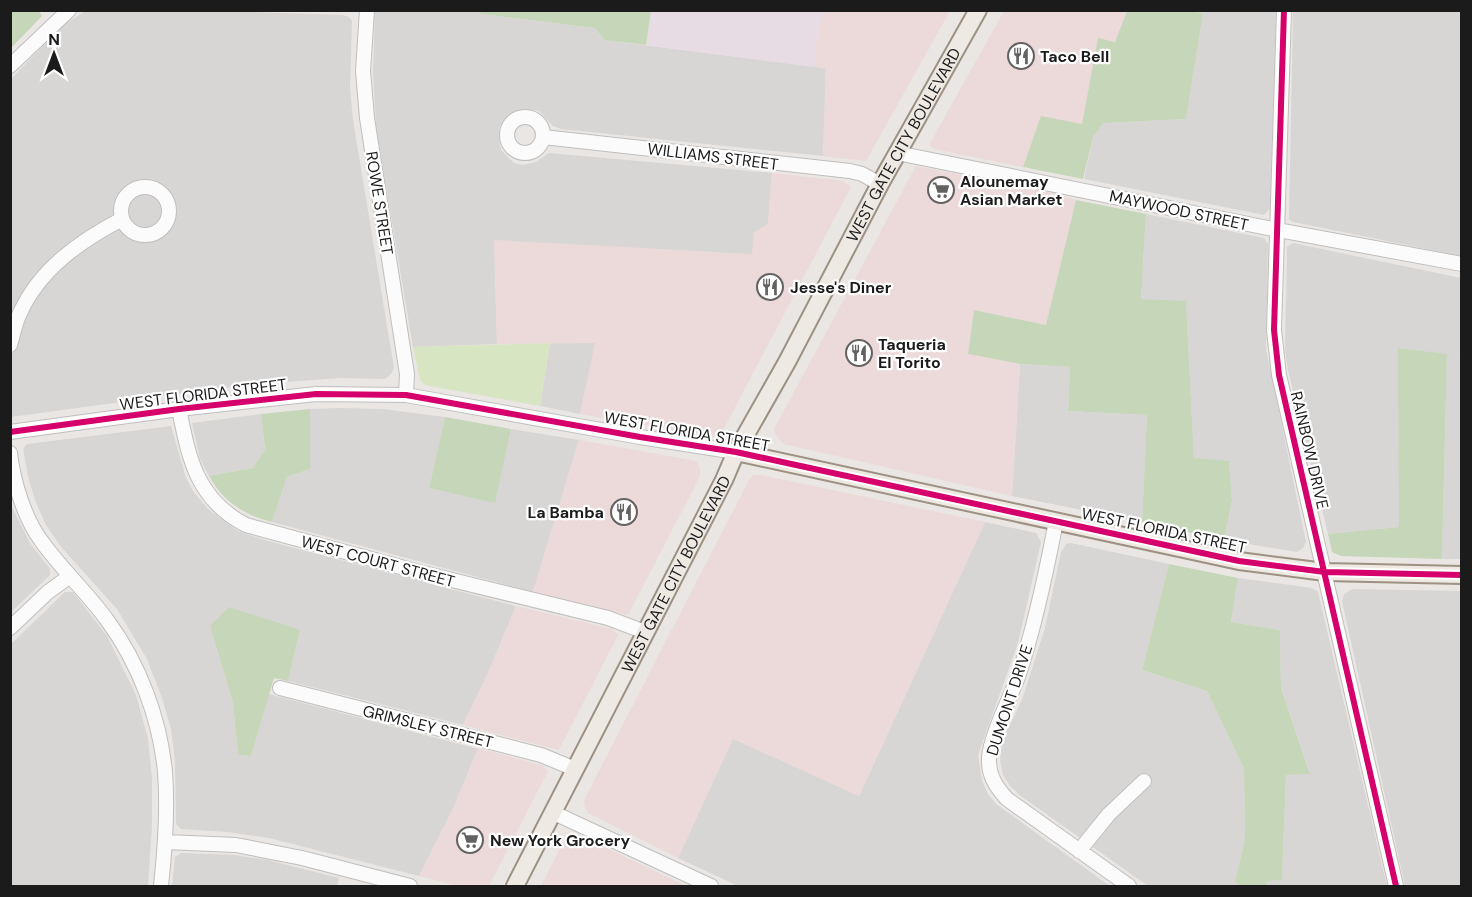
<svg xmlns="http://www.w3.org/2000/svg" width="1472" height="897" viewBox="0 0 1472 897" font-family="'DM Sans',sans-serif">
	<rect width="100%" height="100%" fill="#e9e6e3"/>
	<path fill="#d8d6d5" d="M 85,11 L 224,11 L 343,15 L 349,17 L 352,21 L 350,87 L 353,120 L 394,368 L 391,374 L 385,379 L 340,378 L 246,385 L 11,417 L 10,80 L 63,25 Z
		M 375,11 L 481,11 L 481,14 L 595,28 L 604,40 L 826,68 L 823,156 L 561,129 L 553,126 L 539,111 L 524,109 L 512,113 L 503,120 L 499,128 L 499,138 L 501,150 L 514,163 L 523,165 L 536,162 L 549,153 L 772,173 L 768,224 L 752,255 L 494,241 L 497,344 L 413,347 L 376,126 L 373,73 Z
		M 1187,11 L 1276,11 L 1270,208 L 1264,215 L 1084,179 L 1093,137 L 1104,123 L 1186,119 L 1203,14 Z
		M 1293,11 L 1461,11 L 1461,256 L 1293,222 L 1289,219 Z
		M 1146,214 L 1264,238 L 1268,244 L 1266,349 L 1306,542 L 1303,548 L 1297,552 L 1224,540 L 1232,501 L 1229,462 L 1194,458 L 1186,302 L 1141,299 Z
		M 1293,243 L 1461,278 L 1461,357 L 1399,348 L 1399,527 L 1328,534 L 1288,370 L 1285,349 L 1287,247 Z
		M 550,343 L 596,343 L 580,414 L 540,406 Z
		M 1020,364 L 1070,367 L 1068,411 L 1147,415 L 1142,522 L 1012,496 Z
		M 339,408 L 383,409 L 445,417 L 429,488 L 494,502 L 511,429 L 579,440 L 533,592 L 272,522 L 287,477 L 310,469 L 310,409 Z
		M 261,414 L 265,449 L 253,468 L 209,476 L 200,459 L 192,423 Z
		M 171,426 L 186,478 L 193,491 L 208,509 L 238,531 L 268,541 L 516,606 L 488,673 L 463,725 L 288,681 L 300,630 L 210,626 L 233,703 L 238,755 L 251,756 L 269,694 L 543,766 L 476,753 L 453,809 L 419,876 L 269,838 L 227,832 L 181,829 L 176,824 L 175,761 L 171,729 L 162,698 L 147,659 L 117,609 L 62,548 L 46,525 L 35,500 L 28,476 L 23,449 L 27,444 Z
		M 11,505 L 30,543 L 50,569 L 50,575 L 11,612 Z
		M 985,522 L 1036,533 L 1041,542 L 1018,643 L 978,755 L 982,781 L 988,794 L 996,804 L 1110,886 L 738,886 L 678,858 L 733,738 L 859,796 Z
		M 1071,543 L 1169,564 L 1142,670 L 1207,691 L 1244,769 L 1245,839 L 1235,882 L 1242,886 L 1148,886 L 1021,796 L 1011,787 L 1003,775 L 1000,760 L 1002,741 L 1022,700 L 1045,628 L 1061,552 L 1066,544 Z
		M 1238,578 L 1312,588 L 1318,592 L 1387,886 L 1266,886 L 1267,881 L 1282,880 L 1286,775 L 1310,773 L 1281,688 L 1280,630 L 1231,622 Z
		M 1352,589 L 1461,591 L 1461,886 L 1405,886 L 1342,601 L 1344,594 Z
		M 65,592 L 73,592 L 107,636 L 136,695 L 148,739 L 152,778 L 152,826 L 148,886 L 11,886 L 11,644 Z
		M 181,853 L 234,855 L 268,860 L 339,878 L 337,886 L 172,886 L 175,857 Z"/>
	<path fill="#ebdad9" d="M 823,11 L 950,11 L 866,161 L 823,156 L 826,69 L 814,67 L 818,29 Z
		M 1004,11 L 1127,11 L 1115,42 L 1098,39 L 1082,124 L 1041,117 L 1023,167 L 934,149 L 929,145 Z
		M 916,166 L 1028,187 L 1076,200 L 1046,325 L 974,310 L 968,354 L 1020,364 L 1012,496 L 784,444 L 775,434 L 774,429 Z
		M 772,173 L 843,181 L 849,185 L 850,189 L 721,434 L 715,437 L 580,414 L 595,343 L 497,344 L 494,240 L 752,254 L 754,232 L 768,224 Z
		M 579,440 L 696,461 L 700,469 L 700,476 L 628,615 L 533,592 Z
		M 753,475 L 761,475 L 985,522 L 859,796 L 733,739 L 678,858 L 588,813 L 585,807 L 584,800 L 749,480 Z
		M 516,606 L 612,629 L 618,635 L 559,750 L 463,725 L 488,673 Z
		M 478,748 L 543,766 L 548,771 L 489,886 L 459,886 L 419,876 L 453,809 Z
		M 571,834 L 577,834 L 686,886 L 541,886 L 565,838 Z"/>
	<path fill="#e7dce3" d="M 651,11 L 823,11 L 818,29 L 814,67 L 646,45 Z"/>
	<path fill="#d7d6d5" d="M 1447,354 L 1461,357 L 1462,559 L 1442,559 Z"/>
	<path fill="#d8e5c3" d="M 550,343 L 540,406 L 425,385 L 420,380 L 413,347 Z"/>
	<path fill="#c6d6b9" d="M 11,10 L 39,11 L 42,16 L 11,48 Z
		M 1187,10 L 1203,14 L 1186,119 L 1104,123 L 1093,137 L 1083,179 L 1023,167 L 1041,116 L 1082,124 L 1098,38 L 1115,42 L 1127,11 Z
		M 481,11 L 651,10 L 651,11 L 646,45 L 604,40 L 595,28 L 481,14 Z
		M 1076,200 L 1146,214 L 1141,299 L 1186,301 L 1194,458 L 1229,461 L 1232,501 L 1224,540 L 1142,522 L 1147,415 L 1068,411 L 1070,367 L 1020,364 L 968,354 L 974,310 L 1046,325 Z
		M 1398,348 L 1447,354 L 1442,559 L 1341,556 L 1332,552 L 1328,534 L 1399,527 Z
		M 310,409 L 310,469 L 287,477 L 272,522 C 244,515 223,501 209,476 L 253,468 L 265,449 L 261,414 Z
		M 445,417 L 511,429 L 495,503 L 429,488 Z
		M 1169,564 L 1238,578 L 1231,622 L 1280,630 L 1281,688 L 1310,774 L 1286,775 L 1282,880 L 1267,881 L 1266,886 L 1242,886 L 1235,882 L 1245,839 L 1244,769 L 1207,691 L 1142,670 Z
		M 229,607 L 300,630 L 288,681 L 274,678 L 251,756 L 238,755 L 233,703 L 210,626 Z"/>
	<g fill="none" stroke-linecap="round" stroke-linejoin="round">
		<defs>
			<path id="minor" d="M 367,10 L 363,71 L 367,118 L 407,374 L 406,395
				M 1284,10 L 1274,330 L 1279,375 L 1396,886
				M 10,66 L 69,10
				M507 135a18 18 0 1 1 36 0a18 18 0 1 1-36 0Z
				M 543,137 L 850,171 L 862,174 L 880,184
				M 897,153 L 1278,230 L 1462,264
				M121 211a24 24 0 1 1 48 0a24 24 0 1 1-48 0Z
				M 10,345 C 13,335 15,323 20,313 C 40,269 80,241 122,219
				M 179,409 C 189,459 197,500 246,525 L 419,572 L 608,618 L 645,632
				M 10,432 L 179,409 L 316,394 L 406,395 L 640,437 L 736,452
				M 10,453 C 13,480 24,517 40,539 C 60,568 87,592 107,620 C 139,663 160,719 165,772 C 168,810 165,849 161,886
				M 1056,521 C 1046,574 1035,626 1018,677 C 1010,698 990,737 989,758 C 988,775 996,787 1007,799 L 1129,886
				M 10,628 L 48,592 L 70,576
				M 280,688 L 541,755 L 575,769
				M 554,813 L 711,886
				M 166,842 L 236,845 L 302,858 L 410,886
				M 1079,851 L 1109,814 L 1144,781"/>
			<g id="major">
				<path d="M 736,452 L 1239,561 L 1325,572 L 1462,575"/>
				<path id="s1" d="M 515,886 L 724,480 L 736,452 L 787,362 L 880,184 L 978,10"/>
			</g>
		</defs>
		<use href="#minor" stroke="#c0bfbe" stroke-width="16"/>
		<use href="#major" stroke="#9d9182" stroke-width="20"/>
		<use href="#minor" stroke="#fcfbfb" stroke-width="14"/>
		<use href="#major" stroke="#eee9e3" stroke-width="16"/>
		<defs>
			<path id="cycleway" d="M 1284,10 L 1274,330 L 1279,375 L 1396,886
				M 10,432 L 179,409 L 316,394 L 406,395 L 640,437 L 736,452 L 1239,561 L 1325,572 L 1462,575"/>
		</defs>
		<use href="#cycleway" stroke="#fff" stroke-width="10"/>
		<use href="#cycleway" stroke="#d6006c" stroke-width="6"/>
	</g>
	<defs>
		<symbol id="restaurant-ring" viewBox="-11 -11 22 22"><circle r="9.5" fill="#fff" stroke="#636261" stroke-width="1.5"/><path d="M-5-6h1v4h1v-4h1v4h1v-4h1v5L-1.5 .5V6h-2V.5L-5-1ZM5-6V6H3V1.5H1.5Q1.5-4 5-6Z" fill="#636261"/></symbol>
		<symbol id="supermarket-ring" viewBox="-11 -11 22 22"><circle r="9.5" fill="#fff" stroke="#636261" stroke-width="1.5"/><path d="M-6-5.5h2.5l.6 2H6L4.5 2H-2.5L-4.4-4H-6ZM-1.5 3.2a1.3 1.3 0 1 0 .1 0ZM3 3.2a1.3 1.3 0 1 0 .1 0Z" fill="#636261"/></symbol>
	</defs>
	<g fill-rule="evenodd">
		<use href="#restaurant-ring" x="1006" y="41" width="30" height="30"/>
		<use href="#supermarket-ring" x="926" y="175" width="30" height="30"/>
		<use href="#restaurant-ring" x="755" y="272" width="30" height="30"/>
		<use href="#restaurant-ring" x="844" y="338" width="30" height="30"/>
		<use href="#restaurant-ring" x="609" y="497" width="30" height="30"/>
		<use href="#supermarket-ring" x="455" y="825" width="30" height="30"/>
	</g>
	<g text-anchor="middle" stroke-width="4.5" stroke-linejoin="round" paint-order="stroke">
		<g font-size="16" font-weight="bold" fill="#1b1b1b" stroke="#fff" text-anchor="start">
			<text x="1040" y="62">Taco Bell</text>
			<text x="960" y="187">Alounemay<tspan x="960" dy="18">Asian Market</tspan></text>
			<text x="790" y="293">Jesse's Diner</text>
			<text x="878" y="350">Taqueria<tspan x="878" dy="18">El Torito</tspan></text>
			<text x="604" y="518" text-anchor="end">La Bamba</text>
			<text x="490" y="846">New York Grocery</text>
		</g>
		<g font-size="16" fill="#1b1b1b" stroke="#fff">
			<text dy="6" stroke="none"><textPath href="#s1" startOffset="837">WEST GATE CITY BOULEVARD</textPath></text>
			<text transform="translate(713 156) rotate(7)" y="6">WILLIAMS STREET</text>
			<text transform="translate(380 203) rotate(81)" y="6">ROWE STREET</text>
			<text transform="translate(1179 210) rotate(12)" y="6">MAYWOOD STREET</text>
			<text transform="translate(203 394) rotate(-7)" y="6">WEST FLORIDA STREET</text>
			<text transform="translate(687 431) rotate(10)" y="6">WEST FLORIDA STREET</text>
			<text transform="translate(1310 450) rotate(77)" y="6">RAINBOW DRIVE</text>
			<text transform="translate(1164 530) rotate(12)" y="6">WEST FLORIDA STREET</text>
			<text transform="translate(378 561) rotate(15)" y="6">WEST COURT STREET</text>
			<text dy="6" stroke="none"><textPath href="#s1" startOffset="351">WEST GATE CITY BOULEVARD</textPath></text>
			<text transform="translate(1009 700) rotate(-72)" y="6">DUMONT DRIVE</text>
			<text transform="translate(428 726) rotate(14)" y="6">GRIMSLEY STREET</text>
		</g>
	</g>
	<rect width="1472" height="897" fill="none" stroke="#1b1b1b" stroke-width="24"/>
	<g transform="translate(54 54)" stroke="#ffffff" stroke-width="4.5" paint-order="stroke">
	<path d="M0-4.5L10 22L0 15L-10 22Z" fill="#1b1b1b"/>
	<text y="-9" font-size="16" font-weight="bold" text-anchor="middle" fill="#1b1b1b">N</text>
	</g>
</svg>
